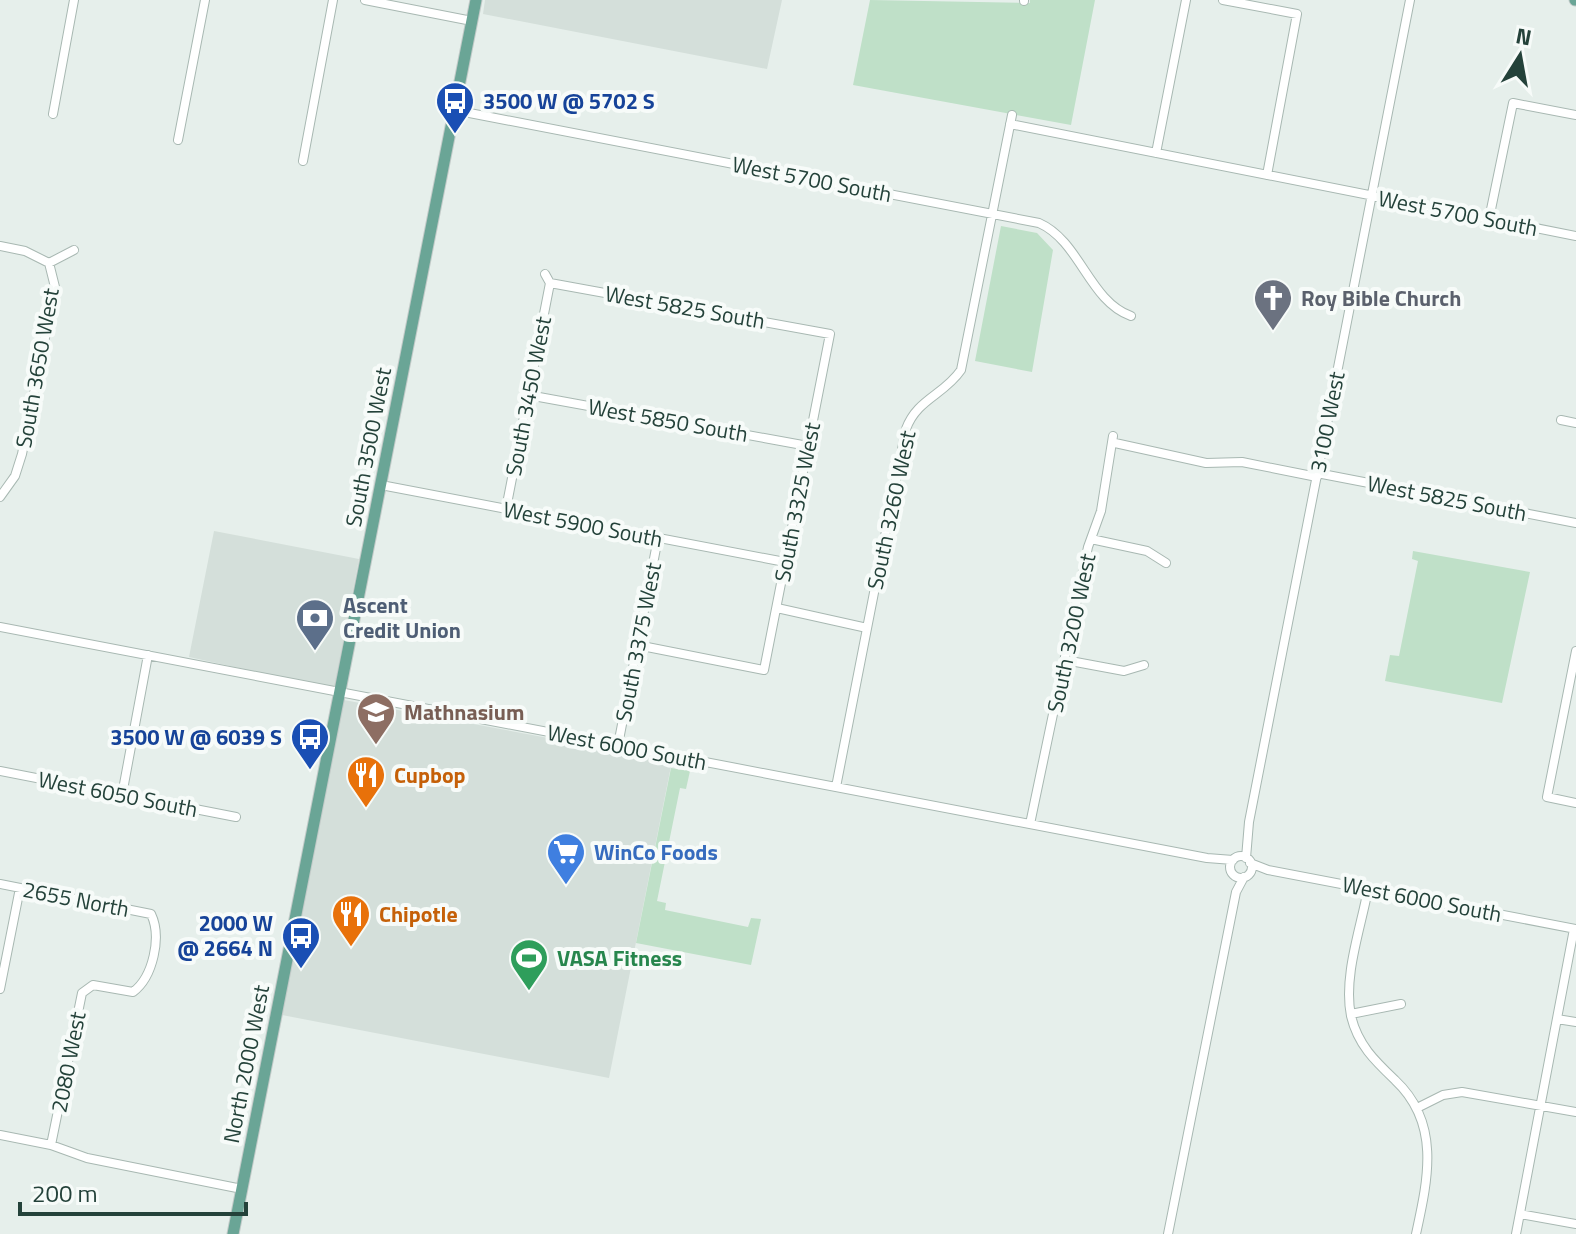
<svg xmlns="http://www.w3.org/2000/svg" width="1576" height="1234" viewBox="0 0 1576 1234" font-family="'Titillium Web',sans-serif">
	<rect width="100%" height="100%" fill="#e6efeb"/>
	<path fill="#d4dfda" d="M 485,0 L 782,0 L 767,69 L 483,14 Z
		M 214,531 L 359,559 L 334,689 L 189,657 Z
		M 344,700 L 672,761 L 609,1078 L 282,1015 Z"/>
	<path fill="#bfe0c8" d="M 870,0 L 1030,3 L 1030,0 L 1095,0 L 1071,125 L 853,85 Z
		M 1001,226 L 1037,233 L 1053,250 L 1032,372 L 975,361 Z
		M 1413,551 L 1530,572 L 1502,703 L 1385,681 L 1390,655 L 1399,656 L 1418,561 L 1412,559 Z
		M 671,768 L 690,771 L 686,789 L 680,788 L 657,901 L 666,903 L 665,910 L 748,927 L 751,918 L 761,919 L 751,965 L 636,943 Z"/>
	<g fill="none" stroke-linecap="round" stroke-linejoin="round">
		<defs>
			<path id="minor" d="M 365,0 L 472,21
				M 1223,0 L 1297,14 L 1267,175
				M 1024,1 L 1024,0
				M 454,110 L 1039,223 C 1080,241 1089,301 1131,316
				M 53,114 L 74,0
				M 1010,124 L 1576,236
				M 178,140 L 205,0
				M 1156,153 L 1186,0
				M 303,161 L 333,0
				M 1489,219 L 1513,103 L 1576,115
				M 0,246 L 25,251 L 49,263
				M 545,274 L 550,283 L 830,334 L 764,670 L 637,645
				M 528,395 L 808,446
				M 1561,420 L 1576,423
				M 1115,443 L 1206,463 L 1242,462 L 1317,477
				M 1317,473 L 1576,523
				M 381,485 L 785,562
				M 0,497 L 15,476 L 22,454 L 55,287 L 49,263 L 74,250
				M 506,509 L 550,283
				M 1091,539 L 1147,551 L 1166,563
				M 777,608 L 867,628
				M 0,627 L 1207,858 L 1233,860
				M 1576,651 L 1547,797 L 1576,803
				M 1065,660 L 1124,671 L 1144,665
				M 618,745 L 658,538
				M 0,771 L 236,817
				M 836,787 L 906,429 C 917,399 944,395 961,370 L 1012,115
				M 122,795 L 148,655
				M 1030,824 L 1088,547 L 1101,511 L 1113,436
				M1230 867a11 11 0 1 1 22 0a11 11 0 1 1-22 0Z
				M 1246,858 L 1249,822 L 1410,0
				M 1250,863 L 1268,870 L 1576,929
				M 0,884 L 151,914 C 162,937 153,977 133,992 L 93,985 L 82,993 L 51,1145
				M 1368,889 C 1361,928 1343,976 1351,1016 C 1358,1045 1375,1061 1395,1080 C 1441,1123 1428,1179 1416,1234
				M 0,989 L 20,888
				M 1351,1014 L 1401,1004
				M 1557,1019 L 1576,1022
				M 1419,1107 L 1443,1095 L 1462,1092 L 1576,1112
				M 0,1135 L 51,1145 L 87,1158 L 242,1189
				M 1520,1214 L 1576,1224
				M 1168,1234 L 1236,892 L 1244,877
				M 1516,1234 L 1574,929"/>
			<path id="major" d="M 1575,0 L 1576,0
				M 233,1234 L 476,0"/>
		</defs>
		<use href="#minor" stroke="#a8b8b2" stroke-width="10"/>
		<use href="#major" stroke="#c2cac8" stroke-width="13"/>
		<use href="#minor" stroke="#fff" stroke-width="8"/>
		<use href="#major" stroke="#6aa596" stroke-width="11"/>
	</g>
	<defs>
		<symbol id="bus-pin" viewBox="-11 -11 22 30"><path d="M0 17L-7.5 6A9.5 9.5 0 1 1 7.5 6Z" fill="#1a4fb4" stroke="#f7fbf9"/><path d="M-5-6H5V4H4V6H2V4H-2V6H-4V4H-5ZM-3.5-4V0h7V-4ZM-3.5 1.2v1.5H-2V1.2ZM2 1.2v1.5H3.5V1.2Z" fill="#fff"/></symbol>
		<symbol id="church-pin" viewBox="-11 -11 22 30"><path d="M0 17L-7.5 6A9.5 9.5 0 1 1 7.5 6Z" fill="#6b7280" stroke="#f7fbf9"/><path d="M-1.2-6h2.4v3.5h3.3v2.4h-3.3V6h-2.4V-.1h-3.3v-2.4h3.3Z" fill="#fff"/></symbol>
		<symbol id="bank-pin" viewBox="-11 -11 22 30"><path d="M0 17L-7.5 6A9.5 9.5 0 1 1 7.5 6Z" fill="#5c6f8a" stroke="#f7fbf9"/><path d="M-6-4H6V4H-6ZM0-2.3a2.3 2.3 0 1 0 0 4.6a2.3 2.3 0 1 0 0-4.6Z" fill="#fff"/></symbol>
		<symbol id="school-pin" viewBox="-11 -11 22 30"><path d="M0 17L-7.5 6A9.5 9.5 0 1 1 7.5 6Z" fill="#8d6e63" stroke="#f7fbf9"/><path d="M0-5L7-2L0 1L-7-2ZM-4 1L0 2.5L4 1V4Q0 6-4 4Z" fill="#fff"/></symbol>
		<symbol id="restaurant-pin" viewBox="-11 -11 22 30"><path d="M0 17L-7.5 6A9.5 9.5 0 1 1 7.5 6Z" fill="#e8710a" stroke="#f7fbf9"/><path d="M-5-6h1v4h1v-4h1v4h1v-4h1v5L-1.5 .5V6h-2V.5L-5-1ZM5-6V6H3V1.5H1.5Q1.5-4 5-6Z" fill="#fff"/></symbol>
		<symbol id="supermarket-pin" viewBox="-11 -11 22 30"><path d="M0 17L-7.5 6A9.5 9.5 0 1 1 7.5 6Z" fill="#3f7fe0" stroke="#f7fbf9"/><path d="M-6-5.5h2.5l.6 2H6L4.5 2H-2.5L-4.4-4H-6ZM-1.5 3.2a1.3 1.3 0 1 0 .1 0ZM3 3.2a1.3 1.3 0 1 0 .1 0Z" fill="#fff"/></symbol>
		<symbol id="stadium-pin" viewBox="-11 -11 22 30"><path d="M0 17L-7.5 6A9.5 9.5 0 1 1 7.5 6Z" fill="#2e9e5b" stroke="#f7fbf9"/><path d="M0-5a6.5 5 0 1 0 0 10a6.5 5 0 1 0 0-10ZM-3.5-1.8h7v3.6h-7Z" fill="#fff"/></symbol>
	</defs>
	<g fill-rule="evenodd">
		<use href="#bus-pin" x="433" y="79" width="44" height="60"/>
		<use href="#church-pin" x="1251" y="276" width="44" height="60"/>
		<use href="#bank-pin" x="293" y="596" width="44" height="60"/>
		<use href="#school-pin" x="354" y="690" width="44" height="60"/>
		<use href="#bus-pin" x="288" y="715" width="44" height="60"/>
		<use href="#restaurant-pin" x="344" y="753" width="44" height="60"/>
		<use href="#supermarket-pin" x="544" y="830" width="44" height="60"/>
		<use href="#restaurant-pin" x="329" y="892" width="44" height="60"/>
		<use href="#bus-pin" x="279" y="914" width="44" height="60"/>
		<use href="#stadium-pin" x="507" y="936" width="44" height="60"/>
	</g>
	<g text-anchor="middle" stroke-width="8" stroke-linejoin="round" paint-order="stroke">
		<g font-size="22" font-weight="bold" fill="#164399" stroke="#f7fbf9" text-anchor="end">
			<text x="483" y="109" text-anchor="start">3500 W @ 5702 S</text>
			<text x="282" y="745">3500 W @ 6039 S</text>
			<text x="273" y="931">2000 W<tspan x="273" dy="25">@ 2664 N</tspan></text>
		</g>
		<g font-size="22" fill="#24423a" stroke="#f7fbf9">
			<text transform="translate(812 179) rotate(11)" y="8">West 5700 South</text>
			<text transform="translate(1458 213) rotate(11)" y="8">West 5700 South</text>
			<text transform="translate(685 307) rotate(10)" y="8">West 5825 South</text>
			<text transform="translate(37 368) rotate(-80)" y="8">South 3650 West</text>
			<text transform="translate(528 396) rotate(-79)" y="8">South 3450 West</text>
			<text transform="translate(668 420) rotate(10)" y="8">West 5850 South</text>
			<text transform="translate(1327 422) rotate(-79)" y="8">3100 West</text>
			<text transform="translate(368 447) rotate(-79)" y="8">South 3500 West</text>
			<text transform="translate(1447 498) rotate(11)" y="8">West 5825 South</text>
			<text transform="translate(797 502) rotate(-79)" y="8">South 3325 West</text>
			<text transform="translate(891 510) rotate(-78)" y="8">South 3260 West</text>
			<text transform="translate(583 524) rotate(11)" y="8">West 5900 South</text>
			<text transform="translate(1071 633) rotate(-78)" y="8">South 3200 West</text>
			<text transform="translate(638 642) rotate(-79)" y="8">South 3375 West</text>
			<text transform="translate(627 747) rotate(11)" y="8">West 6000 South</text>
			<text transform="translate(118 794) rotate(11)" y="8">West 6050 South</text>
			<text transform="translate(76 899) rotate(11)" y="8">2655 North</text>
			<text transform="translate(1422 899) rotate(11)" y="8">West 6000 South</text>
			<text transform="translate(68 1062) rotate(-79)" y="8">2080 West</text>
			<text transform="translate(246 1064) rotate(-79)" y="8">North 2000 West</text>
		</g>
		<g font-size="22" font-weight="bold" fill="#5b616d" stroke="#f7fbf9" text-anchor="start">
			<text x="1301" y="306">Roy Bible Church</text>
		</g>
		<g font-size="22" font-weight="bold" fill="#4e5e75" stroke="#f7fbf9" text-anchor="start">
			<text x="343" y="613">Ascent<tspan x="343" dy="25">Credit Union</tspan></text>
		</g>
		<g font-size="22" font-weight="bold" fill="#785e54" stroke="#f7fbf9" text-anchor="start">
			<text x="404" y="720">Mathnasium</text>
		</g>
		<g font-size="22" font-weight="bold" fill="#c56008" stroke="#f7fbf9" text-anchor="start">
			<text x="394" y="783">Cupbop</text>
			<text x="379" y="922">Chipotle</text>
		</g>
		<g font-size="22" font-weight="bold" fill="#366cbe" stroke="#f7fbf9" text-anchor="start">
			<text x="594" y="860">WinCo Foods</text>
		</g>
		<g font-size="22" font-weight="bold" fill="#27864d" stroke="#f7fbf9" text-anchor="start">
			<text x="557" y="966">VASA Fitness</text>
		</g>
	</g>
	<g transform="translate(1520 56) rotate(11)" stroke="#f7fbf9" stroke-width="6" paint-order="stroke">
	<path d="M0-6L14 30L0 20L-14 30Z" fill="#24423a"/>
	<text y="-12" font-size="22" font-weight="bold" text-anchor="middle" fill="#24423a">N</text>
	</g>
	<path d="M20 1202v12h226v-12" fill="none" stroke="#24423a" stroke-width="4"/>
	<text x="32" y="1202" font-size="24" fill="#24423a" stroke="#f7fbf9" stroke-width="6" paint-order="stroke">200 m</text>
</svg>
